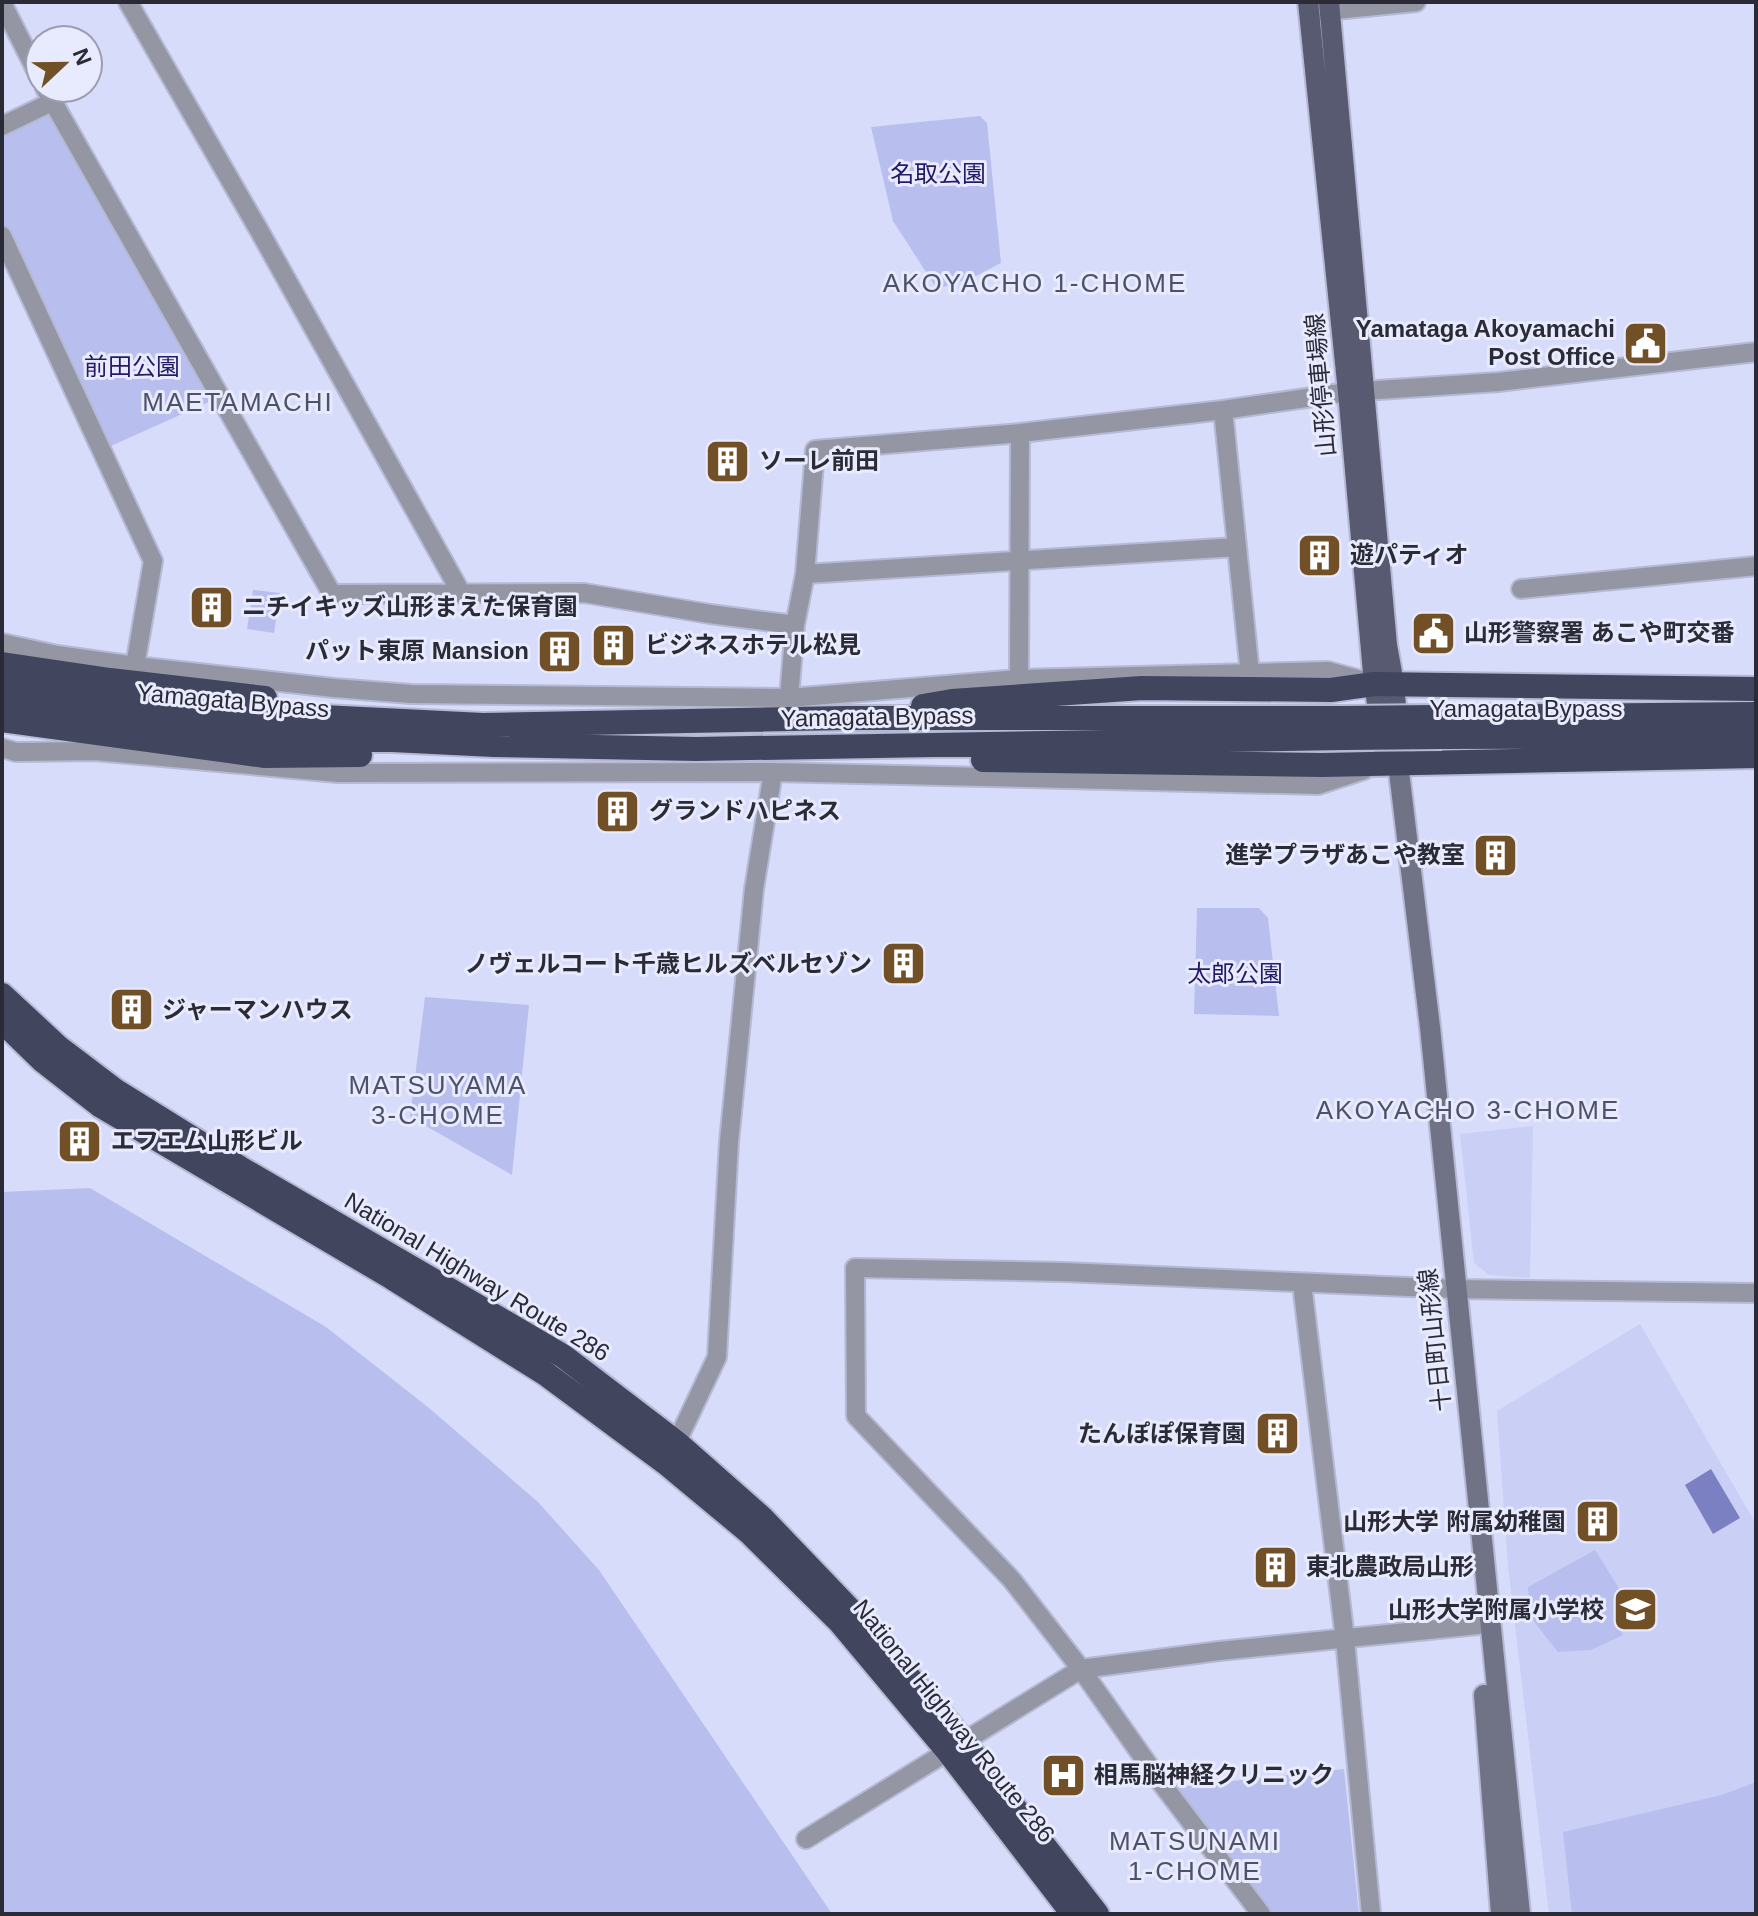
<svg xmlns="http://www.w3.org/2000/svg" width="1758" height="1916" viewBox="0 0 1758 1916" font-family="Arial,'Noto Sans JP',sans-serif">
	<rect width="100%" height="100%" fill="#d8dcfb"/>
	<path fill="#cacff5" d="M 1533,1126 L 1530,1278 L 1489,1275 L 1474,1263 L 1460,1134 Z
		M 1640,1324 L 1756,1524 L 1756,1914 L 1549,1914 L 1508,1566 L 1497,1411 Z"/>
	<path fill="#b8beee" d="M 52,102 L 220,397 L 102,450 L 2,236 L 2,126 Z
		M 980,116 L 987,123 L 1001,263 L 974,277 L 937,289 L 893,221 L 871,127 Z
		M 253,590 L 280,593 L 274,633 L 247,629 Z
		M 1197,908 L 1259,908 L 1268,918 L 1279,1016 L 1194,1014 Z
		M 425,997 L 529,1005 L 512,1175 L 410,1117 Z
		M 90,1188 L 326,1327 L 429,1408 L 538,1502 L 599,1570 L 832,1914 L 2,1914 L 2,1192 Z
		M 1595,1550 L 1620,1590 L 1646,1608 L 1617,1624 L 1623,1635 L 1591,1650 L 1558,1652 L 1531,1618 L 1528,1587 Z
		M 1344,1769 L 1359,1914 L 1273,1914 L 1176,1787 Z
		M 1756,1782 L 1756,1914 L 1572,1914 L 1563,1832 L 1722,1795 Z"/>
	<path fill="#7a80c1" d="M 1711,1469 L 1740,1518 L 1713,1534 L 1685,1485 Z"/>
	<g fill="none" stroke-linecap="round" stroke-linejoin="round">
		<defs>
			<path id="street" d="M 128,2 L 260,232 L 460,591
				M 2,3 L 40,78
				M 1315,12 L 1416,2
				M 45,88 L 332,594 L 584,593 L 710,614 L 795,625
				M 2,126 L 52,102
				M 2,236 L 153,561 L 135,666
				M 1223,410 L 1250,674
				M 805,574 L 1237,547
				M 1521,589 L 1756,566
				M 2,643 L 57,655 L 135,666 L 334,688 L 411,694 L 789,698 L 1019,679 L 1328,671 L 1368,682
				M 1019,679 L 1020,433
				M 789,698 L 795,625 L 805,574 L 815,450 L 1020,433 L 1223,410 L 1348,392 L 1498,382 L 1756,352
				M 2,748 L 16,752 L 95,751 L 338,773 L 773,772 L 1318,785 L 1364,770
				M 1302,1284 L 1345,1639 L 1371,1914
				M 672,1452 L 717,1357 L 729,1142 L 754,889 L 773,772
				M 806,1839 L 1081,1669 L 1219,1651 L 1478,1625
				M 1261,1914 L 1159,1780 L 1081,1669 L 1012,1580 L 856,1416 L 855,1268 L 1064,1272 L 1455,1289 L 1756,1293"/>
			<path id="secondary" d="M 1401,762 L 1399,772 L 1430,1027 L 1520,1914
				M 1484,1695 L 1501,1914"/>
			<path id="primary" d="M 1308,2 L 1348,392 L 1374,684 L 1386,762
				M 1329,2 L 1387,645 L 1394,684 L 1401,762"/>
			<path id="highway" d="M 2,664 L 110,680 L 265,698
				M 2,682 L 98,698 L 262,714 L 483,725 L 846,718 L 1343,718
				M 2,702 L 206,731 L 494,745 L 696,749 L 1343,738
				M 923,706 L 952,701 L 1142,688 L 1331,690 L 1374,684 L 1756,689
				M 1436,717 L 1756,714
				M 2,720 L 265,756 L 360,755
				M 1442,737 L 1756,736
				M 983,760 L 1322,765 L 1756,756
				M 2,995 L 58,1047 L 116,1091 L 240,1168 L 563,1356 L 677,1443 L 762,1518 L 853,1613 L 950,1725 L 1097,1914
				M 2,1021 L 42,1060 L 101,1106 L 391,1277 L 546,1374 L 666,1463 L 749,1532 L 840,1622 L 947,1750 L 1073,1914"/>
		</defs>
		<use href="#street" stroke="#b5b9d4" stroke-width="22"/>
		<use href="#secondary" stroke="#b5b9d4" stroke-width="24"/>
		<use href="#primary" stroke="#b5b9d4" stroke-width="24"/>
		<use href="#highway" stroke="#b5b9d4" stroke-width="28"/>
		<use href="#street" stroke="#9496a3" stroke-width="18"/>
		<use href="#secondary" stroke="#707385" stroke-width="20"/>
		<use href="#primary" stroke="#575a70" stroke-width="20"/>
		<use href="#highway" stroke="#42455e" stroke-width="24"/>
		<defs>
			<path id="highway-bridge" d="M 1343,718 L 1436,717
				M 1343,738 L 1442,737"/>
		</defs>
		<use href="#highway-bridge" stroke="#b5b9d4" stroke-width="28" stroke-linecap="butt"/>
		<use href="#highway-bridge" stroke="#42455e" stroke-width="24"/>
	</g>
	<defs>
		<symbol id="civic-square" viewBox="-11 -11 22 22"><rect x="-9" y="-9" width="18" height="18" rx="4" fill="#715027" stroke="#e8eafd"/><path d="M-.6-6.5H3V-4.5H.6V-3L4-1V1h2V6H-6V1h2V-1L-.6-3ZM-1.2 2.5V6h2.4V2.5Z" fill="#fff"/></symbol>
		<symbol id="building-square" viewBox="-11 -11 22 22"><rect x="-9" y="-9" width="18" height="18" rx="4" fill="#715027" stroke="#e8eafd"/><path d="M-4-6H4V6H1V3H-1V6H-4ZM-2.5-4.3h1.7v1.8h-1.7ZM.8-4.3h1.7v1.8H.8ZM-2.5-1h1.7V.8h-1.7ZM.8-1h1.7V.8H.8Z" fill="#fff"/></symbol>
		<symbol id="school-square" viewBox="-11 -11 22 22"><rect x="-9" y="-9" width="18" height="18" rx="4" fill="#715027" stroke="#e8eafd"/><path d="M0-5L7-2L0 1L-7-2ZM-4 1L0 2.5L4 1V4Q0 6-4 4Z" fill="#fff"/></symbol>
		<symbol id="hospital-square" viewBox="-11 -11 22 22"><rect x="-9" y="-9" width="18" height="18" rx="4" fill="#715027" stroke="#e8eafd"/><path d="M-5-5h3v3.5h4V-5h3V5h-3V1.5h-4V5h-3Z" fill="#fff"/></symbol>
	</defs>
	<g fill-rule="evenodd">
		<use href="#civic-square" x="1620" y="318" width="51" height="51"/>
		<use href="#building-square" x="702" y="436" width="51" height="51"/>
		<use href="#building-square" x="1294" y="530" width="51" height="51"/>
		<use href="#building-square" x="186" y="582" width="51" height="51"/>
		<use href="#civic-square" x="1408" y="608" width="51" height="51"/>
		<use href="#building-square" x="588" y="620" width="51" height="51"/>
		<use href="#building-square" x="534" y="626" width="51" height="51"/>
		<use href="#building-square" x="592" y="786" width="51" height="51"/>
		<use href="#building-square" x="1470" y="830" width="51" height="51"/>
		<use href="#building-square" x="878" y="938" width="51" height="51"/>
		<use href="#building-square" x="106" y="984" width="51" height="51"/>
		<use href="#building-square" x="54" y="1116" width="51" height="51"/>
		<use href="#building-square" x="1252" y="1408" width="51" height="51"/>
		<use href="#building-square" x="1572" y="1496" width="51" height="51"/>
		<use href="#building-square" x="1250" y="1542" width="51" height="51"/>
		<use href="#school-square" x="1610" y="1584" width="51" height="51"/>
		<use href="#hospital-square" x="1038" y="1750" width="51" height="51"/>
	</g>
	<g text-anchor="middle" stroke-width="6" stroke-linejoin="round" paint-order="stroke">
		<g font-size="24" fill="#231b68" stroke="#e8eafd">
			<text x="938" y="182">名取公園</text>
			<text x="132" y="375">前田公園</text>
			<text x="1235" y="982">太郎公園</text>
		</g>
		<g font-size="24" font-weight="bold" fill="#2a2b37" stroke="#e8eafd" text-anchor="start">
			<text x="1615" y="337" text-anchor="end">Yamataga Akoyamachi<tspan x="1615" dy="28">Post Office</tspan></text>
			<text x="759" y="469">ソーレ前田</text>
			<text x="1350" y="563">遊パティオ</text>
			<text x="242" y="615">ニチイキッズ山形まえた保育園</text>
			<text x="1464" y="641">山形警察署 あこや町交番</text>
			<text x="645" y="653">ビジネスホテル松見</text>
			<text x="529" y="659" text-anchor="end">パット東原 Mansion</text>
			<text x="649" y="819">グランドハピネス</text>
			<text x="1465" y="863" text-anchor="end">進学プラザあこや教室</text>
			<text x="872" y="972" text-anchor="end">ノヴェルコート千歳ヒルズベルセゾン</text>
			<text x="162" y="1018">ジャーマンハウス</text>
			<text x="111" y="1149">エフエム山形ビル</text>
			<text x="1246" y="1442" text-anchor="end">たんぽぽ保育園</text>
			<text x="1566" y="1530" text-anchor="end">山形大学 附属幼稚園</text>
			<text x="1306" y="1575">東北農政局山形</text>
			<text x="1604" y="1618" text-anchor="end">山形大学附属小学校</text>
			<text x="1094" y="1783">相馬脳神経クリニック</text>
		</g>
		<g font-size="24" fill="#2a2b37" stroke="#e8eafd">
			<text transform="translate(1321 385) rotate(-95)" y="8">山形停車場線</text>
			<text transform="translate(233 701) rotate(5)" y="8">Yamagata Bypass</text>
			<text x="1526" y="717">Yamagata Bypass</text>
			<text transform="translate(877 717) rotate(-1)" y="8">Yamagata Bypass</text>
			<text transform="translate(477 1277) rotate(31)" y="8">National Highway Route 286</text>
			<text transform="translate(1435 1340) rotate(-96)" y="8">十日町山形線</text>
			<text transform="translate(954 1721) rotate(51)" y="8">National Highway Route 286</text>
		</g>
		<g font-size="26" letter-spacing="2" fill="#4e516b" stroke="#e8eafd">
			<text x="1035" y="292">AKOYACHO 1-CHOME</text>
			<text x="238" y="411">MAETAMACHI</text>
			<text x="438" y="1094">MATSUYAMA<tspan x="438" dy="30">3-CHOME</tspan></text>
			<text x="1468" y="1119">AKOYACHO 3-CHOME</text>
			<text x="1195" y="1850">MATSUNAMI<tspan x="1195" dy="30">1-CHOME</tspan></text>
		</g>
	</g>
	<rect width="1758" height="1916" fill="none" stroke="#2a2b37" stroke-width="8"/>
	<g transform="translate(64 64) rotate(68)"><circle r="38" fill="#e8eafd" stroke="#9c9eae" stroke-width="2"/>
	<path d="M0-6L14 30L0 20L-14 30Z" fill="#715027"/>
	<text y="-12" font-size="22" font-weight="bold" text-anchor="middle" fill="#2a2b37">N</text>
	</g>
</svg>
